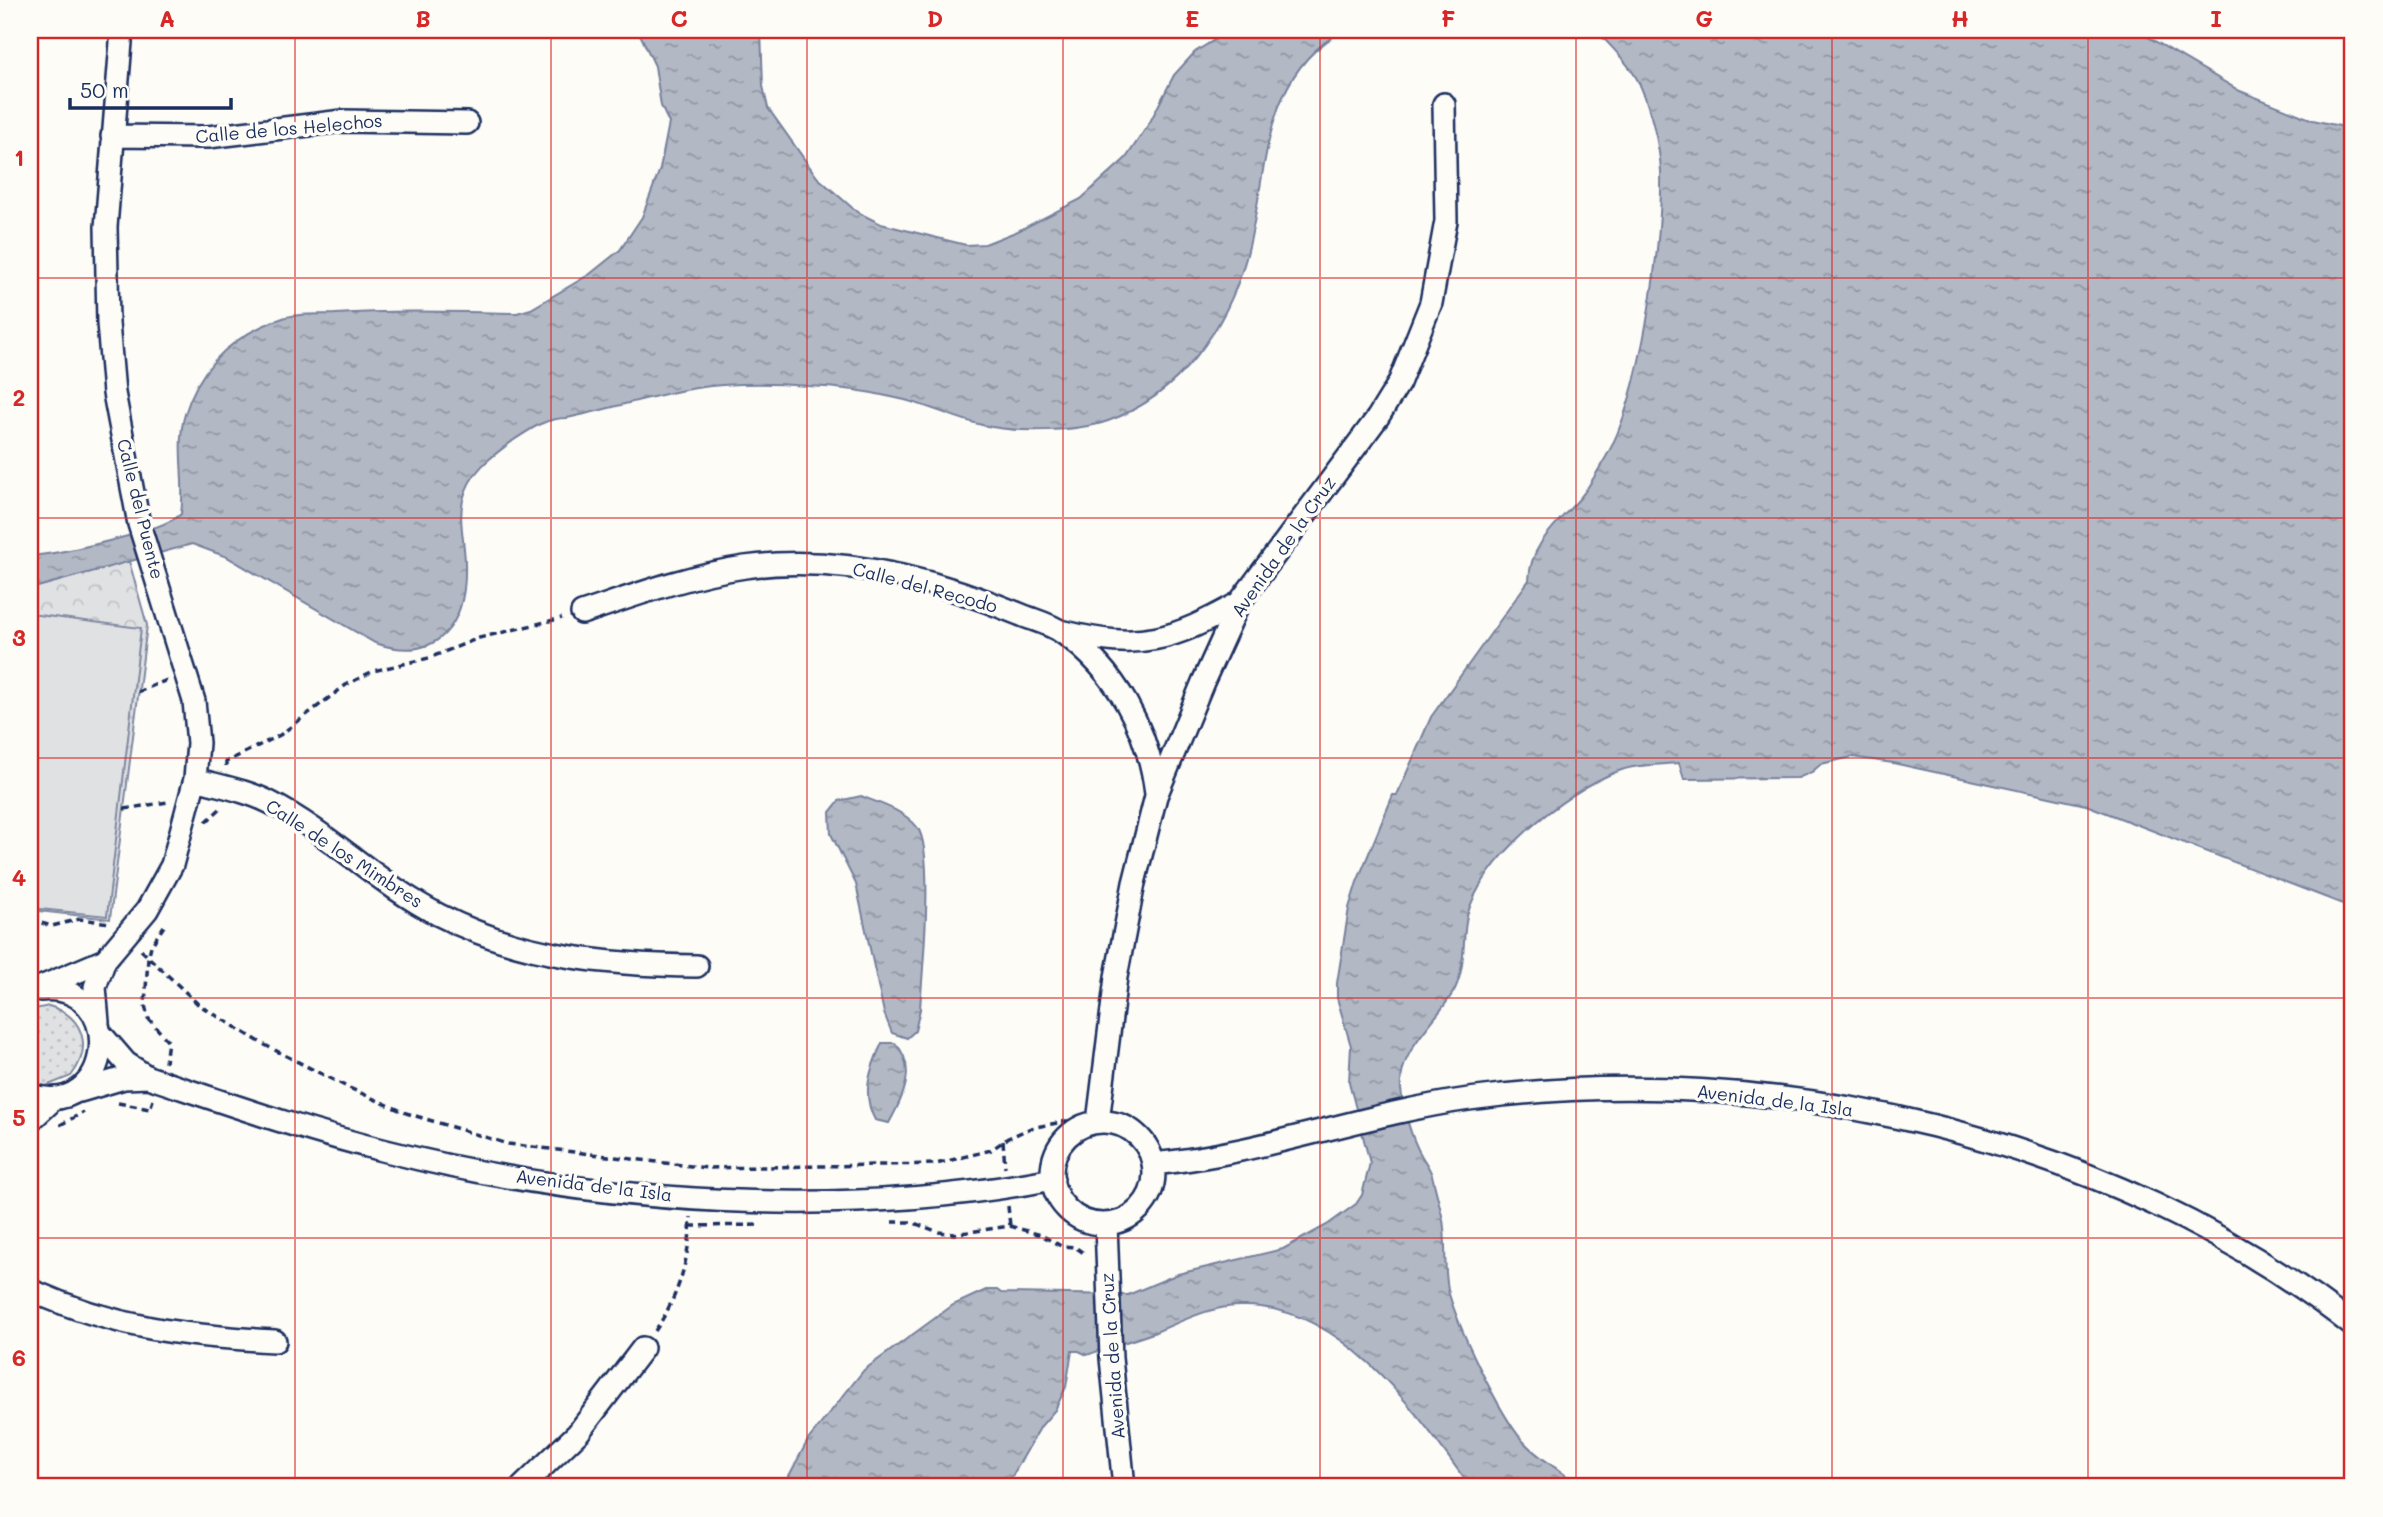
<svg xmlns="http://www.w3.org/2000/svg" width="2383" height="1517" viewBox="0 0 2383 1517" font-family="Mali,sans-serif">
	<defs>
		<pattern id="grass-dots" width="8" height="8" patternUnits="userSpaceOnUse" patternTransform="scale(1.75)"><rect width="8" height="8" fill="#e0e1e3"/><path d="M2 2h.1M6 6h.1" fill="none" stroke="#c0c1c5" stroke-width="1.8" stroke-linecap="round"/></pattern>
		<pattern id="park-crowns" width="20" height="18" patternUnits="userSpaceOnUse" patternTransform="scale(1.75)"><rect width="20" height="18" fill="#e0e1e3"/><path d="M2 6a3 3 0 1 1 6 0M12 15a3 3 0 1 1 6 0" fill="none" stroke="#c0c1c5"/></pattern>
		<pattern id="water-ripples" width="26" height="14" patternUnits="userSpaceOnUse" patternTransform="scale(1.75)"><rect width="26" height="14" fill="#b3b8c5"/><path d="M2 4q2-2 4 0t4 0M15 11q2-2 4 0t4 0" fill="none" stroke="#9196a3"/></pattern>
	</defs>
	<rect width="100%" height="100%" fill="#fdfcf7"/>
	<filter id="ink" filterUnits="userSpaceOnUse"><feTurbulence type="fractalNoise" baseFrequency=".0143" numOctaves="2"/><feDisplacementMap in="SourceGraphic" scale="14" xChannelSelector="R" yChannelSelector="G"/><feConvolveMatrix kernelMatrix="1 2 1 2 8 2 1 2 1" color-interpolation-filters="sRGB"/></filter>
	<g filter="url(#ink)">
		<path fill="url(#grass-dots)" stroke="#7e88a0" stroke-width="2" d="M 49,1006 C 84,1016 93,1048 71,1076 L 46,1086 L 30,1082 L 30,1010 Z"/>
		<path fill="url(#park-crowns)" stroke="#7e88a0" stroke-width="2" d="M 129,561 L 147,625 L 110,919 L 30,910 L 30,589 Z"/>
		<path fill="#e0e1e3" stroke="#7e88a0" stroke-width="2" d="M 30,614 L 141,628 L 107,916 L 30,908 Z"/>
		<path fill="url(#water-ripples)" stroke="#76819c" stroke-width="2" d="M 638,30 L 761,30 L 763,86 L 768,108 L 817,177 L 857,212 L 881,224 L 966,245 L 985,244 L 1018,231 L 1081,199 L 1126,158 L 1150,122 L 1174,75 L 1195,52 L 1230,30 L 1345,30 C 1258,74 1269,177 1246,258 C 1227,327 1179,396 1108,421 C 1075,432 1015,433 982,425 C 953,418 926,404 896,398 C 867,391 836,387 807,386 C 771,383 731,383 696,388 C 653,395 610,409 567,418 C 546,418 532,428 514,440 C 492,456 469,472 463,500 C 458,521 465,543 465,564 C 467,625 438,664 375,643 L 227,557 L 192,544 L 30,589 L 30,556 C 58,554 162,532 181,514 C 186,480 175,447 185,414 C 200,365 235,334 283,318 C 299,313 320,315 336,314 C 396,310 457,312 517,313 L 531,309 L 590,274 L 620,250 L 642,217 L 660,169 L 669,123 L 661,106 L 655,66 Z
			M 1596,30 L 2136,30 L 2240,91 L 2313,120 L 2353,129 L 2353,908 L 2086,805 L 1893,763 L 1852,757 L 1821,764 L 1812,772 L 1798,778 L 1684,779 L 1679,763 C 1659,765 1634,764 1616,772 C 1563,793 1482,859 1467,916 C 1462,940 1466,966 1455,989 C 1438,1021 1398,1049 1401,1089 C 1403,1109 1411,1137 1421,1155 C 1426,1164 1431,1169 1433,1179 C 1436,1192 1440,1206 1443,1220 C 1447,1244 1443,1270 1449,1294 C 1460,1331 1498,1411 1522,1440 C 1539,1460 1563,1470 1579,1487 L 1470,1487 C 1417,1413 1342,1302 1239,1306 C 1207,1307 1181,1322 1153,1333 C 1131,1341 1108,1347 1087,1355 L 1079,1351 L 1072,1351 L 1066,1387 L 1055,1410 L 1041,1426 L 1006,1487 L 783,1487 L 808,1440 L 864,1370 L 953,1305 L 986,1290 L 997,1290 L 1001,1293 L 1128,1295 L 1178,1274 L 1283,1249 L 1327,1225 L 1356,1204 L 1362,1195 L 1370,1163 L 1349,1082 L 1351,1046 L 1337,998 L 1337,983 L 1349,908 L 1357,882 L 1393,795 L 1397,795 L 1431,717 L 1529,580 C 1530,544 1557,524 1580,498 C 1590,486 1598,470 1606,457 C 1641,397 1663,242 1661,171 C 1660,147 1649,101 1637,79 C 1627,61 1609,45 1596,30 Z
			M 861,796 C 879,803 905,811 917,827 C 935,849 922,976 920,1009 L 915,1031 L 907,1038 L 892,1033 L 884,1013 L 856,884 L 831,834 L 830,812 L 839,801 Z
			M 882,1043 L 895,1043 C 918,1067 903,1098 889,1123 L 875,1120 C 861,1094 870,1069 882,1043 Z"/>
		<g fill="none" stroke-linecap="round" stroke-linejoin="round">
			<defs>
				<path id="minor" d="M 112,136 L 208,137 L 343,121 L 467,123
					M 582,613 C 636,595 689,575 745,567 C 837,554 935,579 1019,614 C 1033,620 1051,624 1063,633 C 1116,670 1149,731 1156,794
					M 1065,632 C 1140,651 1173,640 1239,603
					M 195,779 C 220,786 248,791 271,803 C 331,834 378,884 439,915 C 521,957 607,965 697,966
					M 34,990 L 105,960 L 147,910 L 172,865 L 195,779 L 198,743 L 194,701 L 139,524 L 114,393 L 108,323 L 106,227 L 122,30
					M 98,1022 L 95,987 L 105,960
					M 148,1077 C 226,1103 305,1131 386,1151 C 594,1204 842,1220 1053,1179
					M 80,1091 L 124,1078 L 148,1077 L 126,1063 L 101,1034
					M 30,1095 C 115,1122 129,981 40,990
					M 30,1121 L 55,1098
					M 1098,1122 L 1116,977 L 1134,883 L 1156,796 L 1203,682 L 1239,603 L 1378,417 L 1399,383 L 1431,303 L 1446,221 L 1444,104
					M1052 1173a51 51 0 1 1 102 0a51 51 0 1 1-102 0Z
					M 1153,1164 C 1260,1154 1362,1114 1469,1099 C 1772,1058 2111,1136 2353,1326
					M 1106,1224 L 1111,1358 L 1124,1487
					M 30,1290 C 115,1328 183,1336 275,1341
					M 522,1487 L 578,1433 L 643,1348"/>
			</defs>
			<use href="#minor" stroke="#1b2f5e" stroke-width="26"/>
			<path stroke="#1b2f5e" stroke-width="3.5" stroke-dasharray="7 5" stroke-linecap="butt" d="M 138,692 L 167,680
				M 226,766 L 226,762 L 280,735 L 346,685 L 373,671 L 429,658 L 479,638 L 562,618
				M 124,809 L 168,802
				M 206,822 L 221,808
				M 30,920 L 52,926 L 80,919 L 110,923
				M 164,926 L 151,946 L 148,958 L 145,1005 L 148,1018 L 168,1041 L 165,1063
				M 141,950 L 199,1005 L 263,1044 L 347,1087 L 406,1113 L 508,1144 L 707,1168 L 936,1164 L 991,1150 L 1008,1138 L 1031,1128 L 1078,1119
				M 118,1103 L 150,1109 L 153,1100
				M 60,1125 L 84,1112
				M 1003,1141 L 1005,1167
				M 1008,1206 L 1010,1226
				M 892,1222 L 911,1222 L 939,1232 L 954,1234 L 1010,1226 L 1041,1235 L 1061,1246 L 1075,1247 L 1085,1254
				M 690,1226 L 762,1225
				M 655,1331 C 679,1295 689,1260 691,1217"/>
			<use href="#minor" stroke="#fdfcf7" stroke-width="21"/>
		</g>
	</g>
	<path fill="none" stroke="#d62828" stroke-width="2" stroke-opacity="0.55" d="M 295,30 L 295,1487M 551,30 L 551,1487M 807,30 L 807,1487M 1063,30 L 1063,1487M 1320,30 L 1320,1487M 1576,30 L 1576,1487M 1832,30 L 1832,1487M 2088,30 L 2088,1487M 30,278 L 2353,278M 30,518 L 2353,518M 30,758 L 2353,758M 30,998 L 2353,998M 30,1238 L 2353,1238"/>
	<g text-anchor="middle" stroke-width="7" stroke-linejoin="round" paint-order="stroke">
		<g font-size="18" fill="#1b2f5e" stroke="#fdfcf7">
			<text transform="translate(289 129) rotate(-5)" y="6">Calle de los Helechos</text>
			<text transform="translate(140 509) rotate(76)" y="6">Calle del Puente</text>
			<text transform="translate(1284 547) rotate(-55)" y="6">Avenida de la Cruz</text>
			<text transform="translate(925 588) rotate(15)" y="6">Calle del Recodo</text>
			<text transform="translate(344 854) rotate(33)" y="6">Calle de los Mimbres</text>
			<text transform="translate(1775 1101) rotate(7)" y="6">Avenida de la Isla</text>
			<text transform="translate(594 1186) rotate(7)" y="6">Avenida de la Isla</text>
			<text transform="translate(1113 1356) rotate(-94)" y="6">Avenida de la Cruz</text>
		</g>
	</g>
	<rect width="2383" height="1517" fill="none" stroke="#fdfcf7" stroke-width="77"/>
	<path d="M70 98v10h161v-10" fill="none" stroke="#1b2f5e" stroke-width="3.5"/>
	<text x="80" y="98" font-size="21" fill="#1b2f5e" stroke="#fdfcf7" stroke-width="5" paint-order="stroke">50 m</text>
	<rect x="38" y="38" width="2306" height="1440" fill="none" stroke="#d62828" stroke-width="2.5"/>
	<g font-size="23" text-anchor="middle" font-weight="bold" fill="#d62828">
		<text x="167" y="27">A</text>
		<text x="423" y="27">B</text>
		<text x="679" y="27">C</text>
		<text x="935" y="27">D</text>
		<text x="1192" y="27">E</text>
		<text x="1448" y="27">F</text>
		<text x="1704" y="27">G</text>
		<text x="1960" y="27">H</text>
		<text x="2216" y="27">I</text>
		<text x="19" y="166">1</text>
		<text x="19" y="406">2</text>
		<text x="19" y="646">3</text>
		<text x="19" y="886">4</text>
		<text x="19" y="1126">5</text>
		<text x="19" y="1366">6</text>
	</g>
</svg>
